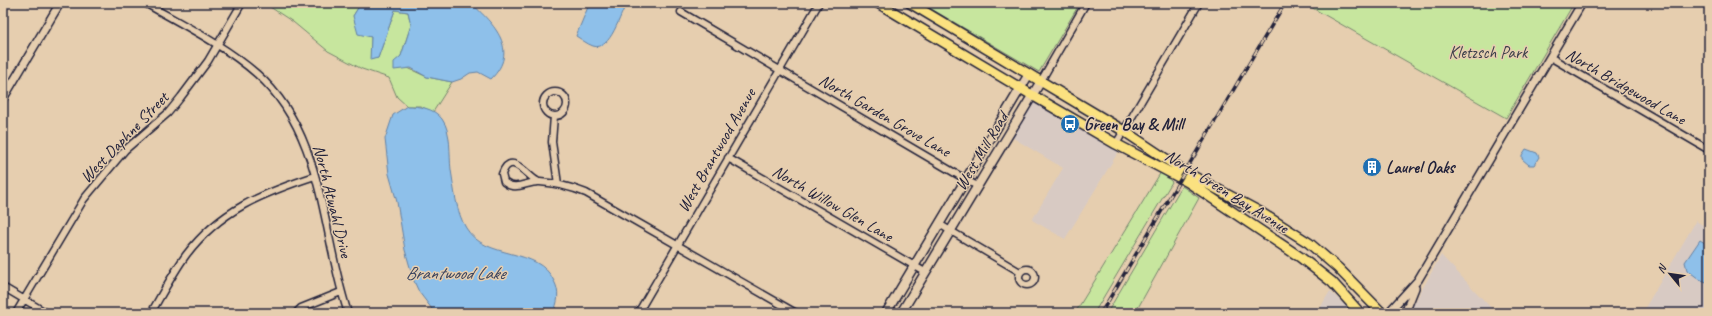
<svg xmlns="http://www.w3.org/2000/svg" width="1712" height="316" viewBox="0 0 1712 316" font-family="Caveat,sans-serif">
	<rect width="100%" height="100%" fill="#e6ceaf"/>
	<filter id="ink" filterUnits="userSpaceOnUse"><feTurbulence type="fractalNoise" baseFrequency=".025" numOctaves="2"/><feDisplacementMap in="SourceGraphic" scale="8" xChannelSelector="R" yChannelSelector="G"/><feConvolveMatrix kernelMatrix="1 2 1 2 8 2 1 2 1" color-interpolation-filters="sRGB"/></filter>
	<g filter="url(#ink)">
		<path fill="#d8cac3" d="M 1032,95 L 1122,146 L 1065,239 L 1032,220 L 1063,168 L 1008,135 Z
			M 1696,221 L 1709,229 L 1709,313 L 1642,313 Z
			M 1441,255 L 1496,313 L 1409,313 Z
			M 1330,291 L 1347,307 L 1352,313 L 1317,313 Z"/>
		<path fill="#c7e69e" stroke="#74846c" d="M 264,3 L 361,3 L 353,16 L 371,37 L 371,59 L 378,58 L 395,10 L 408,12 L 411,25 L 401,56 L 395,62 L 427,77 L 452,82 L 433,112 L 420,106 L 407,106 L 397,97 L 389,78 L 362,69 L 328,51 L 293,22 Z
			M 921,3 L 1080,3 L 1039,72 Z
			M 1311,3 L 1574,3 L 1506,118 L 1309,6 Z
			M 1161,172 L 1172,182 L 1094,313 L 1075,313 Z
			M 1182,186 L 1199,198 L 1135,313 L 1107,313 Z"/>
		<path fill="#8ec0ea" stroke="#6381a4" d="M 361,3 L 471,3 C 494,24 520,50 491,79 L 478,72 L 470,73 L 461,79 L 452,82 L 427,77 L 411,68 L 394,70 L 394,62 L 401,56 L 411,25 L 408,12 L 395,10 L 378,58 L 370,60 L 371,37 L 358,34 L 353,16 Z
			M 587,3 L 627,3 C 620,13 611,52 593,46 C 587,44 581,39 576,36 L 588,7 Z
			M 407,106 C 419,106 434,108 442,119 C 452,133 449,154 451,170 C 454,188 456,212 466,228 C 486,261 538,246 554,281 C 560,292 558,303 553,313 L 435,313 L 419,292 L 414,281 L 405,250 L 397,202 L 389,174 L 385,139 L 393,115 Z
			M 1526,149 L 1537,153 L 1539,157 L 1534,165 L 1529,165 L 1522,159 L 1522,155 Z
			M 1700,240 L 1705,243 L 1707,253 L 1709,255 L 1709,283 L 1699,279 L 1687,270 L 1685,262 Z"/>
		<g fill="none" stroke-linecap="round" stroke-linejoin="round">
			<defs>
				<path id="minor" d="M 145,3 C 183,25 224,45 257,74 C 325,134 321,233 348,313
					M 681,12 L 977,186
					M 1550,57 L 1709,150
					M 3,80 L 11,85
					M 1041,81 L 1086,3
					M543 104a12 12 0 1 1 24 0a12 12 0 1 1-24 0Z
					M 554,116 L 552,142 L 558,184
					M 1116,144 L 1199,3
					M 728,158 L 925,272
					M 537,181 C 526,175 511,150 502,174 L 504,182 C 516,192 527,181 540,182 C 556,183 571,187 586,193 L 796,313
					M 939,224 L 1020,272
					M1019 277a8 8 0 1 1 16 0a8 8 0 1 1-16 0Z
					M 3,287 L 47,313
					M 16,313 L 84,199 L 125,150 L 168,113 L 181,97 L 208,61 L 242,3
					M 151,313 C 162,294 173,273 186,255 C 220,210 263,193 315,176
					M 296,313 L 301,308 L 341,292
					M 638,313 L 819,3"/>
				<path id="tertiary" d="M 3,99 L 60,3
					M 1388,313 L 1418,280 L 1582,3
					M 1405,313 L 1415,288"/>
				<path id="secondary" d="M 886,313 L 1029,74
					M 901,313 L 1041,81"/>
				<path id="primary" d="M 878,3 L 1032,95 L 1116,144 L 1188,182 L 1300,257 L 1332,282 L 1360,313
					M 910,3 L 1124,131 L 1187,173 L 1260,212 L 1309,243 L 1338,268 L 1382,313"/>
			</defs>
			<use href="#minor" stroke="#22223b" stroke-width="9"/>
			<use href="#tertiary" stroke="#22223b" stroke-width="10"/>
			<use href="#secondary" stroke="#22223b" stroke-width="11"/>
			<use href="#primary" stroke="#22223b" stroke-width="12"/>
			<use href="#minor" stroke="#e6ceaf" stroke-width="6"/>
			<use href="#tertiary" stroke="#e6ceaf" stroke-width="7"/>
			<use href="#secondary" stroke="#e6ceaf" stroke-width="8"/>
			<use href="#primary" stroke="#fbe180" stroke-width="9"/>
			<defs>
				<path id="rail" d="M 1101,313 L 1285,3"/>
			</defs>
			<use href="#rail" stroke="#22223b" stroke-width="3.5"/>
			<use href="#rail" stroke="#e6ceaf" stroke-width="2" stroke-dasharray="6" stroke-linecap="butt"/>
		</g>
	</g>
	<defs>
		<symbol id="bus-disc" viewBox="-11 -11 22 22"><circle r="9.5" fill="#1f6fb2" stroke="#e6ceaf"/><path d="M-5-6H5V4H4V6H2V4H-2V6H-4V4H-5ZM-3.5-4V0h7V-4ZM-3.5 1.2v1.5H-2V1.2ZM2 1.2v1.5H3.5V1.2Z" fill="#fff"/></symbol>
		<symbol id="building-disc" viewBox="-11 -11 22 22"><circle r="9.5" fill="#1f6fb2" stroke="#e6ceaf"/><path d="M-4-6H4V6H1V3H-1V6H-4ZM-2.5-4.3h1.7v1.8h-1.7ZM.8-4.3h1.7v1.8H.8ZM-2.5-1h1.7V.8h-1.7ZM.8-1h1.7V.8H.8Z" fill="#fff"/></symbol>
	</defs>
	<g fill-rule="evenodd">
		<use href="#bus-disc" x="1059" y="113" width="22" height="22"/>
		<use href="#building-disc" x="1361" y="156" width="22" height="22"/>
	</g>
	<g text-anchor="middle" stroke-width="3" stroke-linejoin="round" paint-order="stroke">
		<g font-size="17" fill="#3b3f4a" stroke="#e6ceaf">
			<text x="1488" y="58">Kletzsch Park</text>
		</g>
		<g font-size="17" fill="#22223b" stroke="#e6ceaf">
			<text transform="translate(1626 86) rotate(30)" y="6">North Bridgewood Lane</text>
			<text transform="translate(885 115) rotate(30)" y="6">North Garden Grove Lane</text>
			<text transform="translate(124 137) rotate(-46)" y="6">West Daphne Street</text>
			<text transform="translate(716 150) rotate(-60)" y="6">West Brantwood Avenue</text>
			<text transform="translate(981 151) rotate(-59)" y="6">West Mill Road</text>
			<text transform="translate(1227 191) rotate(32)" y="6">North Green Bay Avenue</text>
			<text transform="translate(333 201) rotate(76)" y="6">North Atwahl Drive</text>
			<text transform="translate(833 203) rotate(30)" y="6">North Willow Glen Lane</text>
		</g>
		<g font-size="17" font-weight="bold" fill="#22223b" stroke="#e6ceaf" text-anchor="start">
			<text x="1084" y="130">Green Bay &amp; Mill</text>
			<text x="1386" y="173">Laurel Oaks</text>
		</g>
		<g font-size="18" font-style="italic" fill="#38425e" stroke="#e6ceaf">
			<text x="455" y="279">Brantwood Lake</text>
		</g>
	</g>
	<rect width="1712" height="316" fill="none" stroke="#e6ceaf" stroke-width="16"/>
	<rect x="8" y="8" width="1696" height="300" fill="none" stroke="#22223b" stroke-width="1.5" filter="url(#ink)"/>
	<g transform="translate(1670 274) rotate(299)" stroke="#e6ceaf" stroke-width="3" paint-order="stroke">
	<path d="M0-3L7 15L0 10L-7 15Z" fill="#22223b"/>
	<text y="-6" font-size="11" font-weight="bold" text-anchor="middle" fill="#22223b">N</text>
	</g>
</svg>
